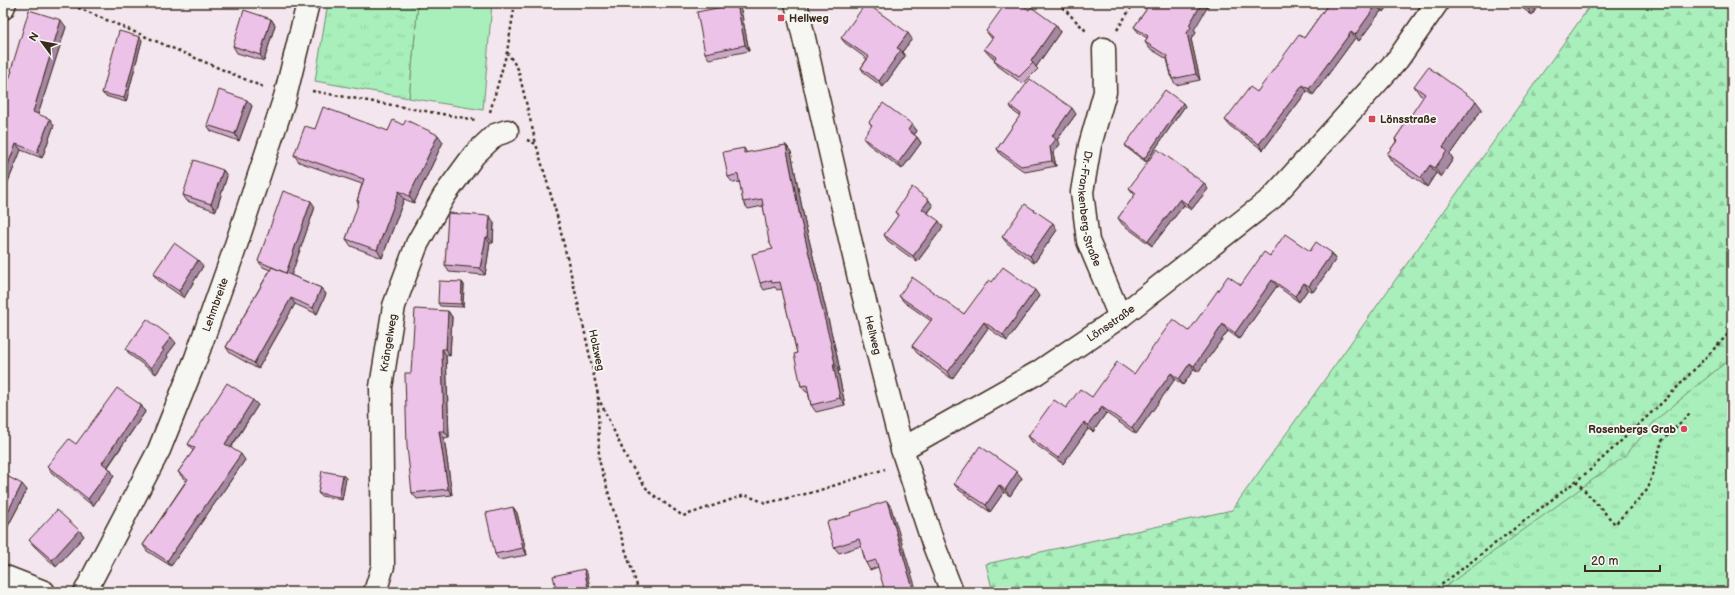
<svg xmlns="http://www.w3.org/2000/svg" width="1735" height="595" viewBox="0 0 1735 595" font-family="'Balsamiq Sans',sans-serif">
	<defs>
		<pattern id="forest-firs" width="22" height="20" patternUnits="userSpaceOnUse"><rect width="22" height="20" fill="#a8efbc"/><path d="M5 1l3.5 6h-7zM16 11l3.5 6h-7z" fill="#92cda1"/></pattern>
		<pattern id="park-tufts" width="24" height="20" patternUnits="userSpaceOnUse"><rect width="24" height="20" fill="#a8efbc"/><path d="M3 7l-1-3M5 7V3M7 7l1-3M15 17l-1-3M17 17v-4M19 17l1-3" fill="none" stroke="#92cda1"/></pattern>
	</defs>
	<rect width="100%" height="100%" fill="#f3e6ef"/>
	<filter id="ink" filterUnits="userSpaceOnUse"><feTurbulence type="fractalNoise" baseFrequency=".025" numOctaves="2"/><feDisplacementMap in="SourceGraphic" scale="8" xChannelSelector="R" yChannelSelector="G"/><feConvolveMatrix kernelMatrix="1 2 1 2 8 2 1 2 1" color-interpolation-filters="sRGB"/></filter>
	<g filter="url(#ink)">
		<path fill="#a8efbc" stroke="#728c6d" d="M 418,3 L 492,3 L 483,110 L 409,98 Z"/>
		<path fill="url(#forest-firs)" stroke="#728c6d" d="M 1592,3 L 1732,3 L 1732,592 L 993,592 L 986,564 L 1232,510 Z"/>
		<path fill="url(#park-tufts)" stroke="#728c6d" d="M 328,3 L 418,3 L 409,98 L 315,81 Z
			M 1732,357 L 1732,592 L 1438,592 L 1624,457 L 1657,419 Z"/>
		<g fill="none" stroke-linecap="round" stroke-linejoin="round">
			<defs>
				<g id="street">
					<path id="s1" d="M 796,3 L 859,278 L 902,449 L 933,543 L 952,592"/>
					<path d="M 3,8 L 5,3"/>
					<path id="s2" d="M 1104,49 L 1105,92 L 1090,145 L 1082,192 L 1088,241 L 1120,317"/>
					<path id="s3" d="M 902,449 L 1037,373 L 1120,317 L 1272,198 L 1398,59 L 1437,3"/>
					<path d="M 3,576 L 44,592"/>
					<path id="s4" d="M 85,592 L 159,450 L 196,358 L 233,254 L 285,97 L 308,3"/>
					<path id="s5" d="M 375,592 L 383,566 L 381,387 L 394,306 L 417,244 L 444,196 L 474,155 L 495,135 L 507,131"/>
				</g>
			</defs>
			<use href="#street" stroke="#3b2a1e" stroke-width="25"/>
			<path stroke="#3b2a1e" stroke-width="2.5" stroke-dasharray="3 3" stroke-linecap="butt" d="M 67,3 L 263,87
				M 1058,3 L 1087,32
				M 1117,30 L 1134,3
				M 507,52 L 518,69 L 531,123
				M 312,91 L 476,120
				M 490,112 L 507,52 L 515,3
				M 532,127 L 536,144
				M 527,140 L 536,144 L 557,216 L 583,324 L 598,395 L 599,460 L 620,533 L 639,592
				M 598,397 L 628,461 L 649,492 L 683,516 L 745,495 L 766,503 L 814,492 L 885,469
				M 1576,481 L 1615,524 L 1648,489 L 1662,441 L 1691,412
				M 1432,592 L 1589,471 L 1667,398 L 1732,330"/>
			<use href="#street" stroke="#f6f6f2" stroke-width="22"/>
		</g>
		<path fill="#cca7c8" stroke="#3b2a1e" d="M 1329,3 L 1390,3 L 1384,12 L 1381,11 L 1359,41 L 1355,38 L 1313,95 L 1307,91 L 1263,150 L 1230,126 L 1225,120 L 1257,92 L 1304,38 Z
			M 1515,3 L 1540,3 L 1532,15 Z
			M 737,4 L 741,10 L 749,51 L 709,59 L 705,53 Z
			M 1029,10 L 1056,25 L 1060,32 L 1036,67 L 1038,69 L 1023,84 L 998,66 L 994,60 L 995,59 L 989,55 L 984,49 L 992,39 L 986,31 Z
			M 1146,10 L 1194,30 L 1196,33 L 1191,39 L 1200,80 L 1176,85 L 1172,79 L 1167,59 L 1149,48 L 1145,42 L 1147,38 L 1139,33 L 1134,27 Z
			M 271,19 L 275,25 L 264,61 L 237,53 L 233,46 Z
			M 66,27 L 38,114 L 54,125 L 42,158 L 21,150 L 3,194 L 3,95 L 12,72 L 11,70 Z
			M 841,38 L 912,39 L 902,52 L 905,56 L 883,87 L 865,74 L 861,68 L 867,59 L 845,43 Z
			M 142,40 L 126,102 L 105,96 L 102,93 Z
			M 1414,86 L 1482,109 L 1450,154 L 1453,159 L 1441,177 L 1436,173 L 1427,187 L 1393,163 L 1387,154 L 1396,142 L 1395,139 L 1424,97 L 1420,95 Z
			M 247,100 L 252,106 L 239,141 L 211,131 L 207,125 Z
			M 1010,106 L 1076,114 L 1057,140 L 1060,144 L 1053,153 L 1056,166 L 1025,172 L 1001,155 L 997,149 L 1020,116 L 1014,112 Z
			M 1185,106 L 1146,162 L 1127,148 L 1125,145 Z
			M 869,122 L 912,124 L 917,131 L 914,135 L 917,137 L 921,143 L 902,169 L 868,144 L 863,138 L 872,126 Z
			M 315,129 L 388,131 L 443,142 L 414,203 L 404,199 L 382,258 L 351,246 L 346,239 L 359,204 L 357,201 L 362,184 L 299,162 L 294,155 Z
			M 786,145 L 791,152 L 805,223 L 836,352 L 840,371 L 838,371 L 845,405 L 816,412 L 811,405 L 808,392 L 806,392 L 801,386 L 797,353 L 782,289 L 777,290 L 775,287 L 764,290 L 760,283 L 773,249 L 763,206 L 748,209 L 743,202 L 740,182 L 733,183 L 728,177 L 744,148 L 747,153 Z
			M 223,170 L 227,176 L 216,211 L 187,201 L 183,195 Z
			M 1129,188 L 1208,189 L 1191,210 L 1184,205 L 1152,246 L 1122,224 L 1118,218 L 1135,195 L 1133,193 Z
			M 933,206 L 928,213 L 943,227 L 917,262 L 888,241 L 884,235 L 898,216 L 895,212 Z
			M 315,207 L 291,275 L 321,288 L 326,294 L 317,314 L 295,304 L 258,369 L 230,353 L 226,347 L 270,270 L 263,267 L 258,261 Z
			M 494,223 L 493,243 L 490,243 L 485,275 L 449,272 L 445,265 Z
			M 1057,230 L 1034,263 L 1007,243 L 1002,237 Z
			M 1310,251 L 1332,253 L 1336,259 L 1313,292 L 1308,289 L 1299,302 L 1277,286 L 1239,339 L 1228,331 L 1198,372 L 1194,369 L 1183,385 L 1175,379 L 1136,434 L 1106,413 L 1093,432 L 1088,429 L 1063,464 L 1032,442 L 1028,436 L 1066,408 L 1092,397 L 1134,374 L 1189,331 L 1241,285 L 1270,256 Z
			M 203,266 L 184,298 L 158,280 L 153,274 Z
			M 462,282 L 464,285 L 463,307 L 440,306 L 438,303 Z
			M 992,282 L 1039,296 L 1007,341 L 988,328 L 952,379 L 917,353 L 912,346 L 931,321 L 904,302 L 899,296 L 964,314 Z
			M 448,311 L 452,317 L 450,356 L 446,355 L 449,437 L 444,438 L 452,495 L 417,499 L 412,493 Z
			M 176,343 L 167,355 L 168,357 L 156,374 L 130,355 L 126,349 Z
			M 141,405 L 145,412 L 108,467 L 110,469 L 114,476 L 93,506 L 52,473 L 47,466 L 76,444 Z
			M 258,405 L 231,448 L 245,460 L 171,566 L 147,551 L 143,545 L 186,481 L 183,478 L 178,472 L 193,451 L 188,444 Z
			M 3,474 L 27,490 L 7,528 L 3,526 Z
			M 343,475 L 346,478 L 342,500 L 321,496 L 318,493 Z
			M 1022,478 L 1010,496 L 1004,492 L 990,512 L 959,490 L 954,484 Z
			M 513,507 L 517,513 L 527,555 L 499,560 L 495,554 Z
			M 891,507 L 878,567 L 870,570 L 866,563 L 861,546 L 839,553 L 834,547 Z
			M 79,530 L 84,536 L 56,567 L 34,546 L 29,540 Z"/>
		<path fill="#a688a3" stroke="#3b2a1e" d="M 1202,3 L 1210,3 L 1194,30 L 1196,33 L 1191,39 L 1200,80 L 1196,74 L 1187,33 L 1189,25 Z
			M 1382,3 L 1390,3 L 1384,12 L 1379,6 Z
			M 1532,3 L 1540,3 L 1532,15 L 1528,9 Z
			M 737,4 L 741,10 L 749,51 L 745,45 Z
			M 1377,4 L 1381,11 L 1359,41 L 1355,35 Z
			M 271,19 L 275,25 L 264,61 L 260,55 Z
			M 61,20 L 66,27 L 37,118 L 33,112 Z
			M 1056,25 L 1060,32 L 1036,67 L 1033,63 L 1031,61 Z
			M 1351,32 L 1355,38 L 1313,95 L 1309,89 Z
			M 908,33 L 912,39 L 902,52 L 905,56 L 883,87 L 879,81 L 897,48 Z
			M 140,37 L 142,40 L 126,102 L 124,98 Z
			M 1303,85 L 1307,91 L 1263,150 L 1259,144 Z
			M 247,100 L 252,106 L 239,141 L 235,134 Z
			M 1476,101 L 1482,109 L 1450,154 L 1453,159 L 1441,177 L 1435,168 L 1443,147 Z
			M 1183,103 L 1185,106 L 1146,162 L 1144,159 Z
			M 1072,108 L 1076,114 L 1057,140 L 1060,144 L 1053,153 L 1056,166 L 1052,161 L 1050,147 L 1052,136 Z
			M 50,119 L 54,125 L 42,158 L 37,152 Z
			M 912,124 L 917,131 L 912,137 L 908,130 Z
			M 438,135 L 443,142 L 414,203 L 409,196 Z
			M 917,137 L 921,143 L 902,169 L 898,163 Z
			M 16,144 L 21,150 L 3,194 L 3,177 Z
			M 786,145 L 791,152 L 805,223 L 836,352 L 840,371 L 835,364 L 800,217 Z
			M 1430,165 L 1436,173 L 1427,187 L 1421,178 Z
			M 223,170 L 227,176 L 216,211 L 211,204 Z
			M 1204,183 L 1208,189 L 1191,210 L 1187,204 Z
			M 399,191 L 404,199 L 382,258 L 377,250 Z
			M 1180,199 L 1184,205 L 1152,246 L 1148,241 Z
			M 929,200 L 933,206 L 926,215 L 922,209 Z
			M 311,201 L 315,207 L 290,279 L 286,273 Z
			M 490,216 L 494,223 L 493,243 L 488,237 Z
			M 939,221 L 943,227 L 917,262 L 913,256 Z
			M 1053,223 L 1057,230 L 1034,263 L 1030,256 Z
			M 486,237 L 490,243 L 485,275 L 480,268 Z
			M 1332,253 L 1336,259 L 1313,292 L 1309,286 Z
			M 198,260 L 203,266 L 184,298 L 179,291 Z
			M 1272,280 L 1277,286 L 1239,339 L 1235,333 Z
			M 462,282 L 464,285 L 463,307 L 461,304 Z
			M 1304,283 L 1308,289 L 1299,302 L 1295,296 Z
			M 321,288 L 326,294 L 317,314 L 313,308 Z
			M 1035,290 L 1039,296 L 1007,341 L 1003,335 Z
			M 291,298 L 295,304 L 258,369 L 254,363 Z
			M 448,311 L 452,317 L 450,356 L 446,349 Z
			M 984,322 L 988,328 L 952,379 L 948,372 Z
			M 1223,324 L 1228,331 L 1198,372 L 1194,366 Z
			M 171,337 L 176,343 L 167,355 L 168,357 L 156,374 L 151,368 L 162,349 Z
			M 442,349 L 446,355 L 449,437 L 444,431 Z
			M 1190,363 L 1194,369 L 1183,385 L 1179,379 Z
			M 833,364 L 838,371 L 845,405 L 840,398 Z
			M 1171,373 L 1175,379 L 1136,434 L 1132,428 Z
			M 253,400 L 258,405 L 229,450 L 225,444 Z
			M 141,405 L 145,412 L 106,469 L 102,463 Z
			M 1102,407 L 1106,413 L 1093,432 L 1088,425 Z
			M 1084,422 L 1088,429 L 1063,464 L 1058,458 Z
			M 439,431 L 444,438 L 452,495 L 448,489 Z
			M 241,454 L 245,460 L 171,566 L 167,561 Z
			M 110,469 L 114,476 L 93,506 L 88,499 Z
			M 1017,472 L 1022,478 L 1010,496 L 1005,490 Z
			M 343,475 L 346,478 L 342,500 L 339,497 Z
			M 22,484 L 27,490 L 7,528 L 3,522 L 3,521 Z
			M 999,485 L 1004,492 L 990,512 L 986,505 Z
			M 887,501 L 891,507 L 917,592 L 914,592 Z
			M 513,507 L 517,513 L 527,555 L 523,548 Z
			M 79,530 L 84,536 L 56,567 L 52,560 Z
			M 584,569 L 587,573 L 591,592 L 589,592 Z"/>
		<path fill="#edc2e9" stroke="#3b2a1e" d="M 866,3 L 908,33 L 897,48 L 901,50 L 879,81 L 861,68 L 869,57 L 841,38 Z
			M 1006,3 L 1020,3 L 1029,10 L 1031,7 L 1056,25 L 1031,61 L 1033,63 L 1019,77 L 994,60 L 996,57 L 984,49 L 993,37 L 986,31 Z
			M 1144,3 L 1202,3 L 1189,25 L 1191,27 L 1187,33 L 1196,74 L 1172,79 L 1167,56 L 1145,42 L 1148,36 L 1134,27 L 1146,10 Z
			M 1329,3 L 1382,3 L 1379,6 L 1377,4 L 1355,35 L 1351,32 L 1309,89 L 1303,85 L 1259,144 L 1225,120 L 1250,87 L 1257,92 L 1299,35 L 1304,38 Z
			M 1519,3 L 1532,3 L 1528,9 Z
			M 737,4 L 745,45 L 705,53 L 697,12 Z
			M 29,10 L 61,20 L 33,112 L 50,119 L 37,152 L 16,144 L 3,177 L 3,95 L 12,71 L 11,70 Z
			M 244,10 L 271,19 L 260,55 L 233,46 Z
			M 119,31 L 140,37 L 124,98 L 102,93 Z
			M 1428,67 L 1476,101 L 1443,147 L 1447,151 L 1435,168 L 1430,165 L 1421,178 L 1387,154 L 1397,141 L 1395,139 L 1425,94 L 1414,86 Z
			M 1030,79 L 1072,108 L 1052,136 L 1056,139 L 1050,147 L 1052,161 L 1021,166 L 997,149 L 1021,114 L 1010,106 Z
			M 219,90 L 247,100 L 235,134 L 207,125 Z
			M 1165,90 L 1183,103 L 1144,159 L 1125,145 Z
			M 883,103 L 912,124 L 908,130 L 917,137 L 898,163 L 863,138 L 872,125 L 869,122 Z
			M 323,107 L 388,131 L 393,120 L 403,125 L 406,120 L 438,135 L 409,196 L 399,191 L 377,250 L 346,239 L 359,201 L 357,201 L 364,179 L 294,155 L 305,126 L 315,129 Z
			M 786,145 L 800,217 L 831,345 L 835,364 L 833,364 L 840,398 L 811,405 L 807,385 L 801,386 L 794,354 L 797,353 L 780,282 L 772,283 L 771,280 L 760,283 L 752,254 L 773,249 L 769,242 L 762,199 L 743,202 L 738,174 L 728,177 L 723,152 L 744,148 L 744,153 Z
			M 1157,149 L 1204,183 L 1187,204 L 1180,199 L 1148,241 L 1118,218 L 1136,193 L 1129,188 Z
			M 194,160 L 223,170 L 211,204 L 183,195 Z
			M 912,187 L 929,200 L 922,209 L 939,221 L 913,256 L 884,235 L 899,214 L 895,212 Z
			M 283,191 L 311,201 L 286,273 L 258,261 Z
			M 1025,204 L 1053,223 L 1030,256 L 1002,237 Z
			M 448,213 L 490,216 L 488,237 L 486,237 L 480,268 L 445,265 Z
			M 1285,234 L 1310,251 L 1316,242 L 1332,253 L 1309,286 L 1304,283 L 1295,296 L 1272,280 L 1235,333 L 1223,324 L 1194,366 L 1190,363 L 1179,379 L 1171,373 L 1132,428 L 1102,407 L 1088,425 L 1084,422 L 1058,458 L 1028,436 L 1054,400 L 1066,408 L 1080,389 L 1092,397 L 1117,362 L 1134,374 L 1173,319 L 1189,331 L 1228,276 L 1241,285 L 1264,252 L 1270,256 Z
			M 174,243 L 198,260 L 179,291 L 153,274 Z
			M 272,267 L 321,288 L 313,308 L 291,298 L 254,363 L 226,347 Z
			M 1003,267 L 1035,290 L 1003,335 L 984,322 L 948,372 L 912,346 L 932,319 L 899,296 L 912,277 L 964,314 L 989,280 L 992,282 Z
			M 439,281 L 462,282 L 461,304 L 438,303 Z
			M 415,309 L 448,311 L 446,349 L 442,349 L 444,431 L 439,431 L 448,489 L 412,493 L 407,446 L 405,373 L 411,373 Z
			M 147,319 L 171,337 L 162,349 L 164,350 L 151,368 L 126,349 Z
			M 227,383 L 253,400 L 225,444 L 241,454 L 167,561 L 143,545 L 188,479 L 178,472 L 195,448 L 188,444 Z
			M 117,388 L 141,405 L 102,463 L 110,469 L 88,499 L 47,466 L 69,439 L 76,444 Z
			M 980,446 L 1017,472 L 1005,490 L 999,485 L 986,505 L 954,484 Z
			M 322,471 L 343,475 L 339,497 L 318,493 Z
			M 3,474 L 22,484 L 3,521 Z
			M 887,501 L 914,592 L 885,592 L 876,560 L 866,563 L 859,539 L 834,547 L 827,522 L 851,515 L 850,513 Z
			M 513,507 L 523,548 L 495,554 L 486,513 Z
			M 57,510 L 79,530 L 52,560 L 29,540 Z
			M 584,569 L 589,592 L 557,592 L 553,576 Z"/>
	</g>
	<g fill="#d1495b" stroke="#f6f6f2" stroke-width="1.5">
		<rect x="777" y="14" width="8" height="8" rx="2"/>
		<rect x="1368" y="115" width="8" height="8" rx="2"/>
		<circle cx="1684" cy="429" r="4"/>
	</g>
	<g text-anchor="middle" stroke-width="4" stroke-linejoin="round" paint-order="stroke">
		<g font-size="11" font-weight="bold" fill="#3b2a1e" stroke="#f6f6f2" text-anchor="start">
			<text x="789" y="22">Hellweg</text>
			<text x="1380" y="123">Lönsstraße</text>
			<text x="1676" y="433" text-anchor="end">Rosenbergs Grab</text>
		</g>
		<g font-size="11" fill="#3b2a1e" stroke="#f6f6f2">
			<text dy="4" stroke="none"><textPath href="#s2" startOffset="163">Dr.-Frankenberg-Straße</textPath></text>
			<text dy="4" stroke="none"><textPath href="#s4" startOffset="316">Lehmbreite</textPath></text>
			<text dy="4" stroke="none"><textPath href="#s3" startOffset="244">Lönsstraße</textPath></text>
			<text dy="4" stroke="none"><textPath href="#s1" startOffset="341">Hellweg</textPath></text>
			<text dy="4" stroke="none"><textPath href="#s5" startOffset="251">Krängelweg</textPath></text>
			<text transform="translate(597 350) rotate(78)" y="4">Holzweg</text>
		</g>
	</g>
	<rect width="1735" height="595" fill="none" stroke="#f6f6f2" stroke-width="16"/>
	<rect x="8" y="8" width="1719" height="579" fill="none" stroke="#3b2a1e" stroke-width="1.5" filter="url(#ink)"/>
	<g transform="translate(42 42) rotate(302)" stroke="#f6f6f2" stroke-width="3" paint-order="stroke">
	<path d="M0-3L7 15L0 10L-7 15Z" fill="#3b2a1e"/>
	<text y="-6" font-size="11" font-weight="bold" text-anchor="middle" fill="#3b2a1e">N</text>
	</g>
	<path d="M1585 565v6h75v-6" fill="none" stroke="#3b2a1e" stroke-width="2"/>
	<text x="1591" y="565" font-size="12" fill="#3b2a1e" stroke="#f6f6f2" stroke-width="3" paint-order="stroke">20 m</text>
</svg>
